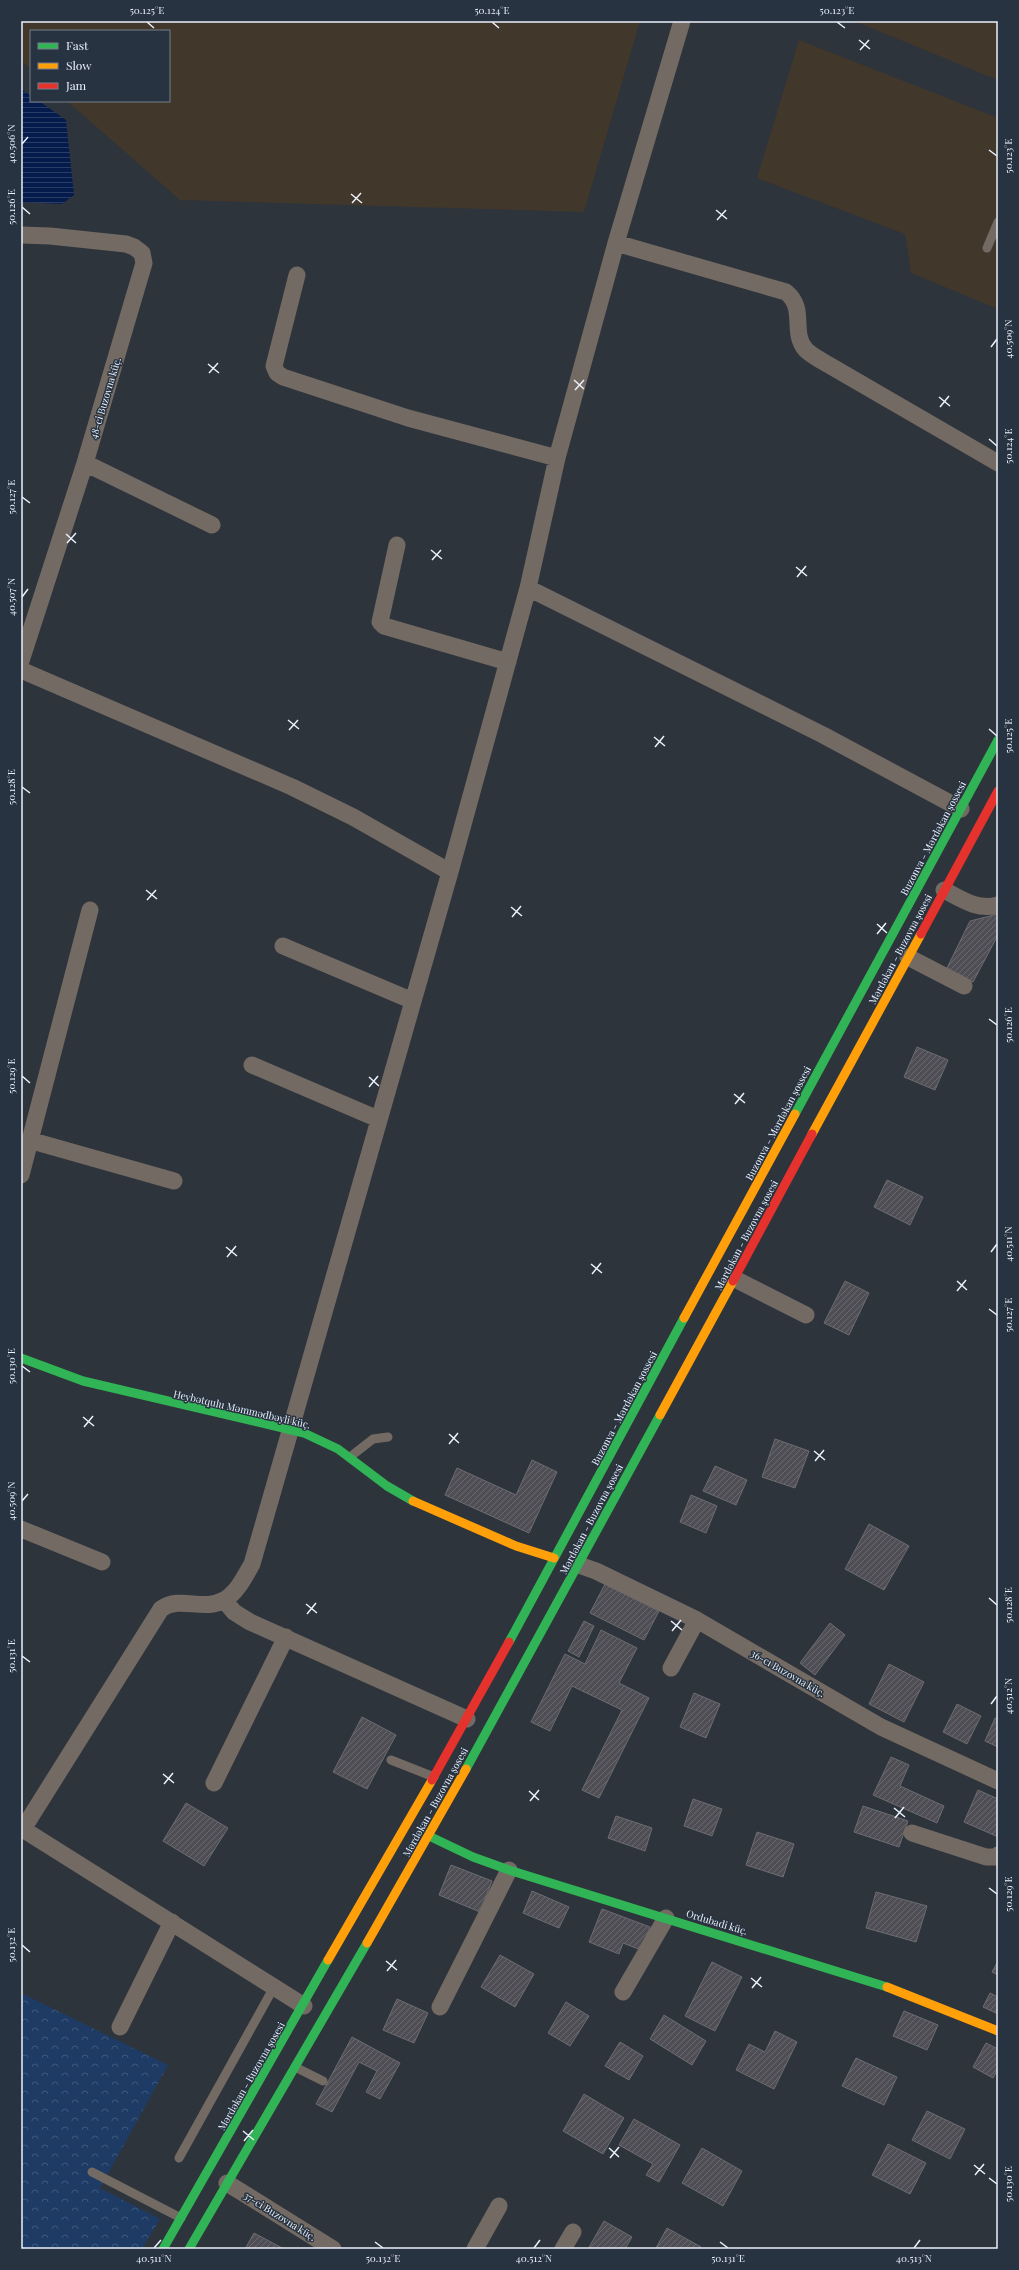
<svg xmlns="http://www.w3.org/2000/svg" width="1019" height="2270" viewBox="0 0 1019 2270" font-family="'Playfair Display',serif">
	<defs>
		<pattern id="park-crowns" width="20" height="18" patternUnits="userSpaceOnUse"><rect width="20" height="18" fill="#1d3b64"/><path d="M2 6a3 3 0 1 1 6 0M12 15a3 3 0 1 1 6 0" fill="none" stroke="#3e587b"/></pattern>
		<pattern id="water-rules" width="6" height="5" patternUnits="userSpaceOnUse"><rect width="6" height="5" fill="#041b4c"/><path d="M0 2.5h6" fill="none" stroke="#293d67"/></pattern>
		<pattern id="building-hatch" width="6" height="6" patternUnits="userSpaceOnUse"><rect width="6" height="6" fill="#4e4e54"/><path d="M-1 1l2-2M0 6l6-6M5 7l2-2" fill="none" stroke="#68686e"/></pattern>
	</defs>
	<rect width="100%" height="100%" fill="#2e343b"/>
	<path fill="#41372b" d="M 21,21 L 640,21 L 584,212 L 180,200 L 67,101 L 169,101 L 169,31 L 31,31 L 31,69 L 21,60 Z
		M 854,21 L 998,21 L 998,80 Z
		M 799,40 L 998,118 L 998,309 L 911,273 L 905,234 L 757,178 Z"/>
	<path fill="url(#park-crowns)" d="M 21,1993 L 168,2065 L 100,2188 L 160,2219 L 142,2249 L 21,2249 Z"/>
	<path fill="url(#water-rules)" d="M 21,89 L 31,96 L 31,101 L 39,101 L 66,120 L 74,195 L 62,204 L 21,202 Z"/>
	<path fill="url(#building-hatch)" stroke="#6c6c72" d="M 998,914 L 998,935 L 973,982 L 947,968 L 970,921 Z
		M 917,1047 L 948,1060 L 935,1090 L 904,1077 Z
		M 887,1180 L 923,1197 L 910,1225 L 874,1207 Z
		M 845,1281 L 869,1293 L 849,1335 L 824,1323 Z
		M 775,1439 L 809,1451 L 795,1488 L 762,1477 Z
		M 532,1460 L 557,1472 L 529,1533 L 445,1495 L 457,1468 L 516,1495 Z
		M 715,1466 L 747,1480 L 736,1505 L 703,1491 Z
		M 691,1495 L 717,1506 L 706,1533 L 680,1522 Z
		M 869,1524 L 909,1546 L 884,1590 L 845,1569 Z
		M 605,1584 L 659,1611 L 644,1640 L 590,1613 Z
		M 584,1621 L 594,1626 L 579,1657 L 568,1651 Z
		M 830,1623 L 845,1635 L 815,1675 L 800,1663 Z
		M 601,1630 L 637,1648 L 619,1683 L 649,1698 L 599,1798 L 582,1790 L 622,1710 L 572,1686 L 550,1731 L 531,1722 L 565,1654 L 585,1664 Z
		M 889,1664 L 924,1682 L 904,1722 L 869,1704 Z
		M 694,1693 L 720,1704 L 706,1738 L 680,1727 Z
		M 957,1704 L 981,1716 L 967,1744 L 943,1732 Z
		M 362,1717 L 396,1735 L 367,1789 L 333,1772 Z
		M 995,1718 L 998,1719 L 998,1747 L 985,1741 Z
		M 891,1757 L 909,1765 L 900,1786 L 944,1806 L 937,1823 L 873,1795 Z
		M 978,1790 L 998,1799 L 998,1831 L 996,1836 L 964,1822 Z
		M 693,1799 L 722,1809 L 712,1836 L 684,1826 Z
		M 186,1803 L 228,1828 L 204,1866 L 163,1841 Z
		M 863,1806 L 908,1821 L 899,1847 L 854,1832 Z
		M 616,1816 L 652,1828 L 645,1851 L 608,1838 Z
		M 757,1832 L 794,1844 L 783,1877 L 746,1865 Z
		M 451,1865 L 492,1881 L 480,1912 L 439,1895 Z
		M 532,1891 L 569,1907 L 559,1928 L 523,1913 Z
		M 876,1892 L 927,1906 L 916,1942 L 866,1928 Z
		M 602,1909 L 650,1927 L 641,1950 L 623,1943 L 619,1954 L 589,1942 Z
		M 500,1955 L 534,1974 L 515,2007 L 481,1987 Z
		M 998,1961 L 998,1975 L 992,1972 Z
		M 712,1962 L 742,1977 L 715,2031 L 685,2016 Z
		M 990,1993 L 998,1997 L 998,2014 L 983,2007 Z
		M 397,1999 L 428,2013 L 414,2043 L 383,2030 Z
		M 566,2002 L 589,2016 L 570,2046 L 548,2033 Z
		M 904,2011 L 938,2025 L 927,2050 L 893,2036 Z
		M 664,2015 L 706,2041 L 692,2065 L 650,2039 Z
		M 775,2031 L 797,2042 L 774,2089 L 736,2070 L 749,2044 L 765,2052 Z
		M 352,2037 L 400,2063 L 380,2099 L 366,2092 L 377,2071 L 359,2062 L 332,2112 L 316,2104 Z
		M 620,2042 L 643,2056 L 629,2080 L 605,2066 Z
		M 986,2043 L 998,2049 L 998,2069 L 993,2078 L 973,2067 Z
		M 856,2058 L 897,2077 L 884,2105 L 842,2086 Z
		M 584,2094 L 624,2118 L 603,2154 L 563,2131 Z
		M 927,2111 L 965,2129 L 950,2159 L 912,2140 Z
		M 634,2119 L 680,2145 L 659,2182 L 646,2175 L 653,2164 L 619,2145 Z
		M 888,2144 L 926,2163 L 910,2194 L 872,2175 Z
		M 702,2148 L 742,2171 L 723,2206 L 682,2183 Z
		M 604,2221 L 632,2237 L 625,2249 L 588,2249 Z
		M 667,2228 L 701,2247 L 700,2249 L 656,2248 Z
		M 254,2233 L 284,2249 L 245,2249 Z"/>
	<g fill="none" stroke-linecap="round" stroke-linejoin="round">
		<path stroke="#736a63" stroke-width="9" d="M 987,248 L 998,222
			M 350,1457 L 373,1439 L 388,1437
			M 391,1760 L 434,1777
			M 295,2067 L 323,2081
			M 179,2158 L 274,1987
			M 92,2172 L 181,2218"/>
		<path stroke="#736a63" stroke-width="17" d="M 21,235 L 50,236 L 126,244 L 134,247 L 142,253 L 144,263 L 85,463 L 21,661
			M 616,243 L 786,292 C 807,309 790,332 806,350 C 810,354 817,358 822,361 L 998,463
			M 297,275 L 274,366 L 277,373 L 283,377 L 408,418 L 557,458
			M 85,463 L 212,525
			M 397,545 L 382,613 L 380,622 L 384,626 L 508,662
			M 528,588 L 823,735 L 961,809
			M 21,670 L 292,787 L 353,817 L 450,872
			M 944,890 C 961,899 978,911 998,905
			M 283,946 L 413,1001
			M 908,957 L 964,986
			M 252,1065 L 378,1119
			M 29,1140 L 174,1181
			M 21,1175 L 90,910
			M 735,1279 L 806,1315
			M 21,1529 L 102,1562
			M 579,1565 L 596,1571 L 697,1620 L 881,1727 L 998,1781
			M 224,1600 L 234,1612 L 250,1622 L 467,1719
			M 671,1668 L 697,1620
			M 214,1783 L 286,1637
			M 21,1828 L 304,2006
			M 23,1829 L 161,1609 C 181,1595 203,1612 224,1600 C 237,1593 245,1576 252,1564 L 450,872 L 528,588 L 557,458 L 616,243 L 682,21
			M 912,1833 L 986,1857 L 996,1857 L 998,1855
			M 623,1992 L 666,1918
			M 440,2007 L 509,1870
			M 120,2027 L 172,1922
			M 227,2183 L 333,2249
			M 475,2249 L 499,2206
			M 563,2249 L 573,2232"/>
		<path stroke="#30b455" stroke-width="9" d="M 795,1114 L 998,740
			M 21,1358 L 83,1381 L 304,1433 L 338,1449 L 387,1486 L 413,1501
			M 509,1642 L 684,1318
			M 466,1769 L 660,1415
			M 429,1836 L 473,1857 L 509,1870 L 887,1987
			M 163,2249 L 328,1960
			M 189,2249 L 367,1943"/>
		<path stroke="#ff9f0a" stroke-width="9" d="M 812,1134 L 921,934
			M 684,1318 L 795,1114
			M 660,1415 L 733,1281
			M 413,1501 L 516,1546 L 554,1558
			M 367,1943 L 466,1769
			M 328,1960 L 432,1780
			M 887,1987 L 998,2031"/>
		<path stroke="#e5322d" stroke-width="9" d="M 921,934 L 998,791
			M 733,1281 L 812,1134
			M 432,1780 L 509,1642"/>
	</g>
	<path fill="none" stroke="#eaf1fb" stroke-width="1.5" d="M 147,22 L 154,28M 492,22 L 499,28M 837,22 L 845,28M 859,40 L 870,49M 860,50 L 869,40M 22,144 L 28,137M 989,150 L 997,156M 351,194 L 362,203M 352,203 L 361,193M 22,207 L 30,214M 716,210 L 727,219M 717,220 L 726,210M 991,347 L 997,339M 208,364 L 219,373M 209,373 L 218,363M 574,380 L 584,389M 575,390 L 584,380M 939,397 L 950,406M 940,407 L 949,396M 989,439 L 997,446M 22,497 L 30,503M 66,534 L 76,543M 67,543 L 76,533M 431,550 L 442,559M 432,560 L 441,550M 796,567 L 807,576M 797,577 L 806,566M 22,597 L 28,589M 288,720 L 299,729M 989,729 L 997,736M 289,730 L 298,720M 654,737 L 665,746M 655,747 L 664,736M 22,787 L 30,793M 146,890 L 157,899M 147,900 L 156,890M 511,907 L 522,916M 512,917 L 521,906M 877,924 L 887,933M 877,934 L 886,923M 989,1019 L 997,1025M 22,1076 L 30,1083M 369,1077 L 379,1086M 369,1087 L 378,1076M 734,1094 L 745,1103M 735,1104 L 744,1093M 226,1247 L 237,1256M 991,1252 L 997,1244M 227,1257 L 236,1246M 591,1264 L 602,1273M 592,1274 L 601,1263M 957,1281 L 967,1290M 957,1291 L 966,1280M 989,1309 L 997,1315M 22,1366 L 30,1372M 83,1417 L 94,1426M 84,1427 L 93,1416M 449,1434 L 459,1443M 449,1444 L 458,1433M 814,1451 L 825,1460M 815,1461 L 824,1450M 22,1501 L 28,1494M 989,1598 L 997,1605M 306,1604 L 317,1613M 307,1614 L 316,1603M 671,1621 L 682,1630M 672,1631 L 681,1620M 22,1656 L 30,1662M 991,1704 L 997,1696M 163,1774 L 174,1783M 164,1784 L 173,1773M 529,1791 L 539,1800M 530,1801 L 539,1790M 894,1808 L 905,1817M 895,1818 L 904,1807M 989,1888 L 997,1894M 22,1945 L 30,1952M 386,1961 L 397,1970M 387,1971 L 396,1960M 751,1978 L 762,1987M 752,1988 L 761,1977M 243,2131 L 254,2140M 244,2141 L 253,2130M 609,2148 L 619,2157M 610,2158 L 619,2147M 974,2165 L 985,2174M 975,2175 L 984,2164M 989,2178 L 997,2184M 375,2242 L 383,2248M 720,2242 L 728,2248M 154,2248 L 161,2240M 534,2248 L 540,2240M 914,2248 L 920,2240"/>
	<g text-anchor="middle" stroke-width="3" stroke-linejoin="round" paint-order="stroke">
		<g font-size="10" fill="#eaf1fb" stroke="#283341">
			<text transform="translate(105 398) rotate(-73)" y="4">48-ci Buzovna küç.</text>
			<text transform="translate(933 838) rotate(-62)" y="4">Buzonva - Mərdəkan şossesi</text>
			<text transform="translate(900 949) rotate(-62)" y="4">Mərdəkan - Buzovna şosesi</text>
			<text transform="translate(778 1123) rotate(-62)" y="4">Buzonva - Mərdəkan şossesi</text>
			<text transform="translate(746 1235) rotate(-62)" y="4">Mərdəkan - Buzovna şosesi</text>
			<text transform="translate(624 1408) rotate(-62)" y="4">Buzonva - Mərdəkan şossesi</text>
			<text transform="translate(242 1409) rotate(13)" y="4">Heybətqulu Məmmədbəyli küç.</text>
			<text transform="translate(591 1519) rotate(-62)" y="4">Mərdəkan - Buzovna şosesi</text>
			<text transform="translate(788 1673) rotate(30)" y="4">36-cı Buzovna küç.</text>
			<text transform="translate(435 1802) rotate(-61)" y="4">Mərdəkan - Buzovna şosesi</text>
			<text transform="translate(717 1922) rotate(17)" y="4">Ordubadi küç.</text>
			<text transform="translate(251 2076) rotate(-60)" y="4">Mərdəkan - Buzovna şosesi</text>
			<text transform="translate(280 2216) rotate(32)" y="4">37-ci Buzovna küç.</text>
		</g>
	</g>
	<rect width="1019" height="2270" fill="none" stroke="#283341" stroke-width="44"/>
	<rect x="30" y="30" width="140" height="72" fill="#283341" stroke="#767f8b"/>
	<rect x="38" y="43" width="20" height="6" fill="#30b455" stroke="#767f8b"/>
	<text x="66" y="50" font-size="12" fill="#eaf1fb">Fast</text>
	<rect x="38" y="63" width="20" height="6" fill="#ff9f0a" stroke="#767f8b"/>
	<text x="66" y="70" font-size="12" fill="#eaf1fb">Slow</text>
	<rect x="38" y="83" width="20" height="6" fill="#e5322d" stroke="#767f8b"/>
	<text x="66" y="90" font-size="12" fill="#eaf1fb">Jam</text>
	<rect x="22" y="22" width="975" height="2226" fill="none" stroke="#eaf1fb" stroke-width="1.5"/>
	<g font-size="10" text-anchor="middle" fill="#eaf1fb">
		<text x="147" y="14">50.125°E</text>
		<text x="492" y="14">50.124°E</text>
		<text x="837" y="14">50.123°E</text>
		<text transform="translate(11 144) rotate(-90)" y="4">40.506°N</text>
		<text transform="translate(1008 156) rotate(-90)" y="4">50.123°E</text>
		<text transform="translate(11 207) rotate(-90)" y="4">50.126°E</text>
		<text transform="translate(1008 339) rotate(-90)" y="4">40.509°N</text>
		<text transform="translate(1008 446) rotate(-90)" y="4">50.124°E</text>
		<text transform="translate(11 497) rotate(-90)" y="4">50.127°E</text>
		<text transform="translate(11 597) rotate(-90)" y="4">40.507°N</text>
		<text transform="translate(1008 736) rotate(-90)" y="4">50.125°E</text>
		<text transform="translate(11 787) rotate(-90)" y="4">50.128°E</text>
		<text transform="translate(1008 1025) rotate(-90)" y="4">50.126°E</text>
		<text transform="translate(11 1076) rotate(-90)" y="4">50.129°E</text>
		<text transform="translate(1008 1244) rotate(-90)" y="4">40.511°N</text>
		<text transform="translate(1008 1315) rotate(-90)" y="4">50.127°E</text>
		<text transform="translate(11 1366) rotate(-90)" y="4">50.130°E</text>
		<text transform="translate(11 1501) rotate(-90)" y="4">40.509°N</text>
		<text transform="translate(1008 1605) rotate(-90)" y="4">50.128°E</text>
		<text transform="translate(11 1656) rotate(-90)" y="4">50.131°E</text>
		<text transform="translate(1008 1696) rotate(-90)" y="4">40.512°N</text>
		<text transform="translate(1008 1894) rotate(-90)" y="4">50.129°E</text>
		<text transform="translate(11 1945) rotate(-90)" y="4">50.132°E</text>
		<text transform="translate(1008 2184) rotate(-90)" y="4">50.130°E</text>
		<text x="154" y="2262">40.511°N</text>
		<text x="383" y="2262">50.132°E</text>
		<text x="534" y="2262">40.512°N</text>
		<text x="728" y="2262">50.131°E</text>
		<text x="914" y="2262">40.513°N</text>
	</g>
</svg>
